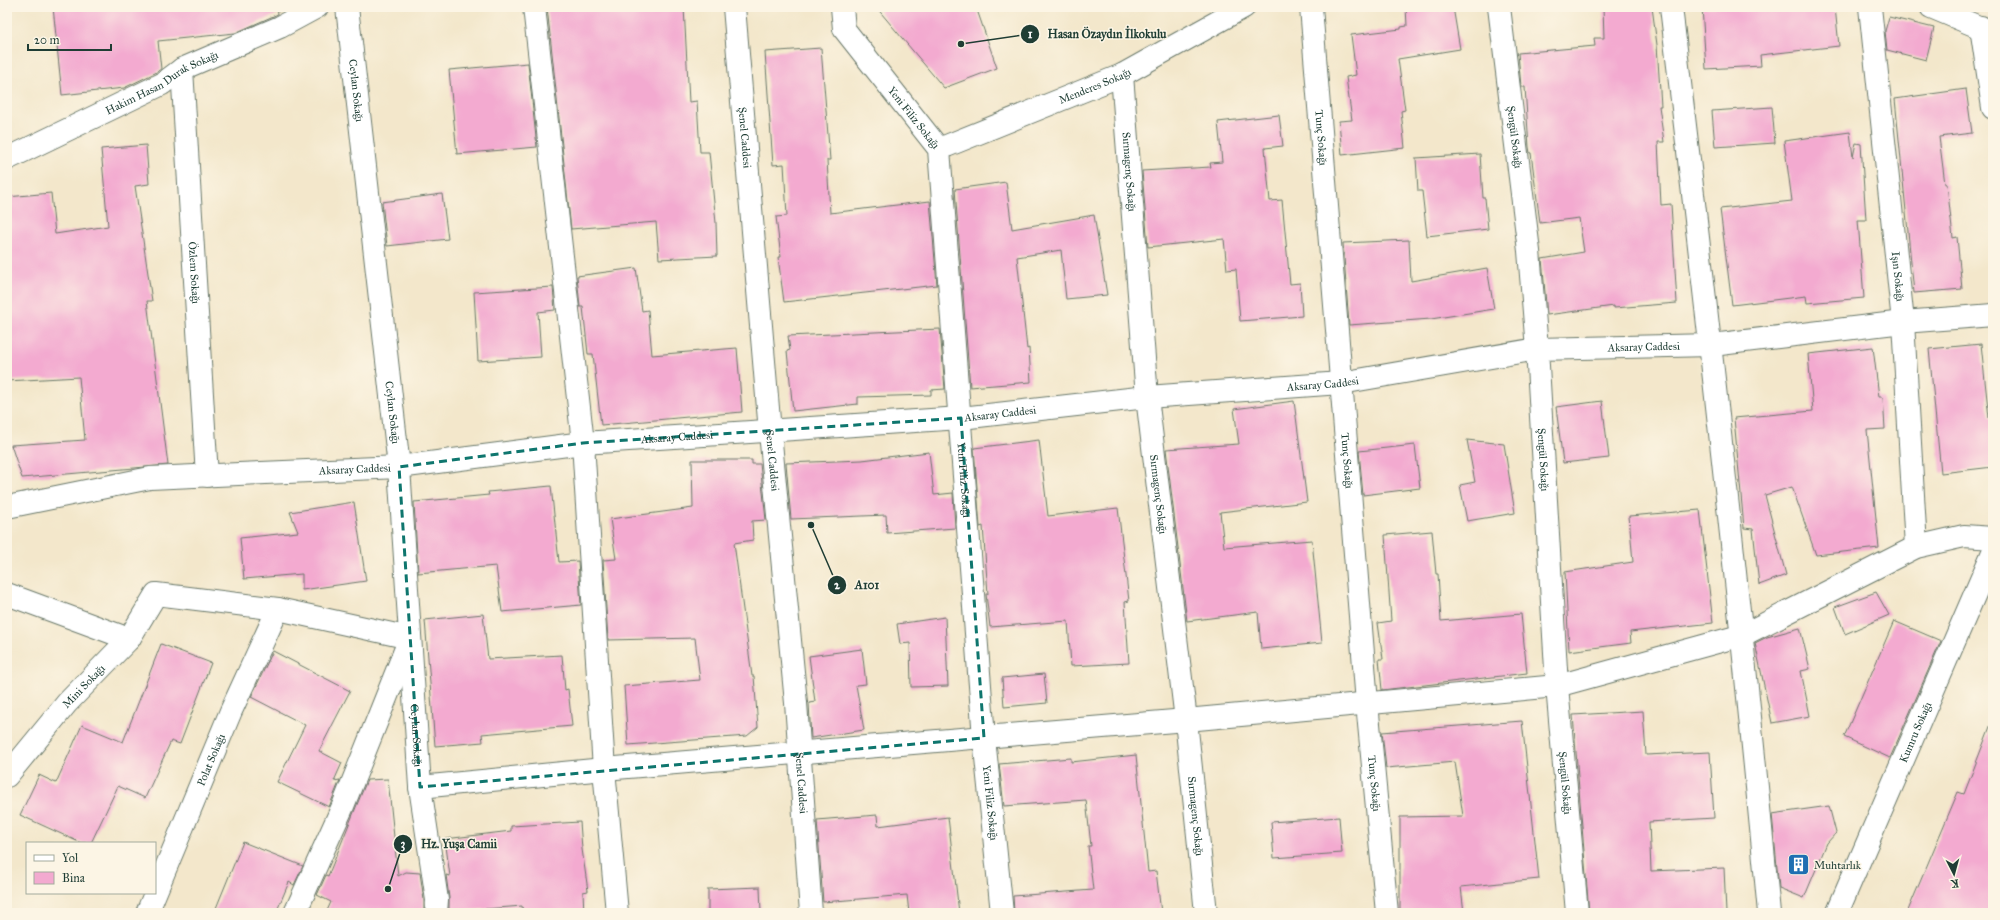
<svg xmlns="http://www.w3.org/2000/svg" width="2000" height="920" viewBox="0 0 2000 920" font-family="'IM FELL Great Primer',serif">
	<rect width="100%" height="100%" fill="#fcf5e5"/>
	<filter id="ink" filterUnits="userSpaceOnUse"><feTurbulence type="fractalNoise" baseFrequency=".025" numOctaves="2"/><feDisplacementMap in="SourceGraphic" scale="8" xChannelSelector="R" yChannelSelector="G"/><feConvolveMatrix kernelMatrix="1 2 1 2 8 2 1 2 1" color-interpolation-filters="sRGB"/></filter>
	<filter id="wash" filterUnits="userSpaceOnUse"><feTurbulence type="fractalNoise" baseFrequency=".012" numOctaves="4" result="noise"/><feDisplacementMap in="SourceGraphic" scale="16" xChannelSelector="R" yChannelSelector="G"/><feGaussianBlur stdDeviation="0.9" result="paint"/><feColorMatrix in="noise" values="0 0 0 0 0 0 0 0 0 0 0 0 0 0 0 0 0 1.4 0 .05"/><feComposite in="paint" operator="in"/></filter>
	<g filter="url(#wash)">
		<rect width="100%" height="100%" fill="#f3e7cb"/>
		<g id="blocks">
			<path fill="#f3aad0" d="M 53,7 L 277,7 L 278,14 L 235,33 L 158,41 L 161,69 L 155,73 L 124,88 L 62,95 Z
				M 547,7 L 684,7 L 689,102 L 697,101 L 700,152 L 709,152 L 716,223 L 717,256 L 659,259 L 656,222 L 571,229 Z
				M 876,7 L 976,7 L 997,68 L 944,88 Z
				M 1406,7 L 1453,7 L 1460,49 L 1398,59 L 1405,110 L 1401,111 L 1405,148 L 1342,155 L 1339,121 L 1352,120 L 1346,77 L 1356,75 L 1351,35 L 1401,29 L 1401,27 L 1407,26 Z
				M 1603,7 L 1652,7 L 1657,45 L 1661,106 L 1659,106 L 1664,142 L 1658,142 L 1661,205 L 1671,204 L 1677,303 L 1614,308 L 1614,306 L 1547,315 L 1542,259 L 1584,252 L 1579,218 L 1540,223 L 1531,153 L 1530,153 L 1529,147 L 1525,87 L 1521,87 L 1518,53 L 1595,46 L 1594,38 L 1604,38 Z
				M 1702,7 L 1835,7 L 1839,46 L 1760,55 L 1761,66 L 1706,69 Z
				M 1889,17 L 1934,28 L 1926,60 L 1887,50 L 1885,31 Z
				M 821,48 L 830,160 L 827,160 L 830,213 L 930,201 L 937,285 L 784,302 L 778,257 L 781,257 L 776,217 L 787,216 L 784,164 L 773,165 L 765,52 Z
				M 528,63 L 537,147 L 457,154 L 449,70 Z
				M 1966,89 L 1972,133 L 1939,137 L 1945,184 L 1947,184 L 1953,238 L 1957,237 L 1962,289 L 1914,293 L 1895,99 Z
				M 1772,107 L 1775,143 L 1715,147 L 1712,111 Z
				M 1279,115 L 1283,146 L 1265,148 L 1270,201 L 1282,200 L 1290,284 L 1300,283 L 1302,316 L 1240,321 L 1236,269 L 1227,270 L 1224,239 L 1148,247 L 1142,171 L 1211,167 L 1210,163 L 1222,162 L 1218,122 Z
				M 1850,132 L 1853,157 L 1856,143 L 1861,144 L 1866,220 L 1858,220 L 1864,298 L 1807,303 L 1806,296 L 1732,305 L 1720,209 L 1792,201 L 1784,141 Z
				M 146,145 L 149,184 L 135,186 L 152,301 L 147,301 L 168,465 L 22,478 L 11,445 L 85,440 L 79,377 L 7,381 L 7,197 L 51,193 L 55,234 L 108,226 L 101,149 Z
				M 1480,154 L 1483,198 L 1485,198 L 1488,229 L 1427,236 L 1422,191 L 1418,191 L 1416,158 Z
				M 1006,182 L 1012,229 L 1094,215 L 1107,295 L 1066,299 L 1061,250 L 1017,257 L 1027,349 L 1029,348 L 1031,382 L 970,387 L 955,189 Z
				M 442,194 L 448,239 L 387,246 L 382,202 Z
				M 1409,240 L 1411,281 L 1487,268 L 1494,309 L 1431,319 L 1349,325 L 1343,243 Z
				M 636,268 L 642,311 L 648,310 L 652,355 L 737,348 L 742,412 L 601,425 L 593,354 L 588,354 L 583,307 L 580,307 L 577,276 Z
				M 553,287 L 555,310 L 538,312 L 541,357 L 478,361 L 474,292 Z
				M 940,329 L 945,389 L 931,390 L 931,395 L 858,397 L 858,404 L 793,411 L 787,351 L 790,350 L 788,336 Z
				M 1981,344 L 1989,418 L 1993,417 L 1993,467 L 1941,473 L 1929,349 Z
				M 1873,347 L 1879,397 L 1883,397 L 1885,429 L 1867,430 L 1879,548 L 1816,555 L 1792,487 L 1765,495 L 1786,575 L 1759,585 L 1753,529 L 1744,528 L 1734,418 L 1813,411 L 1808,354 Z
				M 1294,401 L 1307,502 L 1220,512 L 1224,547 L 1312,540 L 1322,643 L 1261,649 L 1258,612 L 1187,621 L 1166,449 L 1239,444 L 1234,409 Z
				M 1602,401 L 1609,458 L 1563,463 L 1556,407 Z
				M 1039,440 L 1048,516 L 1118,508 L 1129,601 L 1125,602 L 1129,663 L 1071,666 L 1068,621 L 990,627 L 986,594 L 988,594 L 983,526 L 980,527 L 974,448 Z
				M 1467,440 L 1504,444 L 1515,513 L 1467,521 L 1460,485 L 1475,482 Z
				M 1415,445 L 1420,488 L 1363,495 L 1359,451 Z
				M 929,452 L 934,495 L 953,493 L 955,528 L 887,533 L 886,515 L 791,519 L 786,463 L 862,460 Z
				M 692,460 L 752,460 L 752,464 L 760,464 L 766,520 L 752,521 L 753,540 L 734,543 L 752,676 L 754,676 L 758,727 L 747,736 L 628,745 L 624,686 L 700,680 L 695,638 L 608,640 L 603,560 L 616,559 L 610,519 L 693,508 Z
				M 551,486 L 559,562 L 578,561 L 581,605 L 502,612 L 496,566 L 418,573 L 414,502 L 489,495 L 488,492 Z
				M 354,502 L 366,581 L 302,590 L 302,574 L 244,579 L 240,538 L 298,532 L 290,512 Z
				M 1700,510 L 1713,623 L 1630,632 L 1631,643 L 1569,651 L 1565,572 L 1633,562 L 1629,516 Z
				M 1432,531 L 1436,574 L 1438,574 L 1441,621 L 1521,614 L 1527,673 L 1382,690 L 1379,659 L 1383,659 L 1378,623 L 1391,621 L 1385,535 Z
				M 1876,592 L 1889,615 L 1845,634 L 1835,607 Z
				M 483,614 L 488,659 L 562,655 L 565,690 L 568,689 L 572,726 L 482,734 L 483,742 L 435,746 L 425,620 Z
				M 945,617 L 948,686 L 911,687 L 910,643 L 900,644 L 897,624 Z
				M 1894,621 L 1941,641 L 1890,758 L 1844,737 Z
				M 1800,628 L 1810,669 L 1801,671 L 1810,716 L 1772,723 L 1755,643 L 1767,637 Z
				M 161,644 L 211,663 L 180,744 L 171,741 L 145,798 L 118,786 L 91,843 L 81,843 L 20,815 L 39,775 L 56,783 L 82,725 L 123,742 Z
				M 862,649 L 866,684 L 856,685 L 864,730 L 811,738 L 809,703 L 815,702 L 809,656 Z
				M 273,651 L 350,691 L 319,751 L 342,763 L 334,781 L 340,780 L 329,807 L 277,782 L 305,725 L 251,697 Z
				M 1044,674 L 1047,703 L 1004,707 L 1002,678 Z
				M 1643,711 L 1646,755 L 1710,752 L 1714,818 L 1649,822 L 1651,871 L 1724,868 L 1726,913 L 1589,913 L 1573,715 Z
				M 1522,721 L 1539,879 L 1461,887 L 1464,913 L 1400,913 L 1400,817 L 1463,816 L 1455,762 L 1386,768 L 1382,732 Z
				M 1991,724 L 1993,724 L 1993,913 L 1907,913 L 1958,792 L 1964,794 Z
				M 1136,755 L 1148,872 L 1156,871 L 1161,913 L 1014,913 L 1013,896 L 1093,890 L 1088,846 L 1091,846 L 1086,800 L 1004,806 L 999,764 L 1071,758 L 1071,762 Z
				M 388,779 L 398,876 L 406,872 L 420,873 L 424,900 L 424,913 L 326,913 L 331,902 L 317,895 L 326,875 L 328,876 L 367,780 Z
				M 1829,806 L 1836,833 L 1827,843 L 1804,898 L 1779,888 L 1772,814 Z
				M 877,815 L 878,826 L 948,817 L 959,913 L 909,913 L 907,895 L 823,902 L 817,820 Z
				M 1339,817 L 1342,853 L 1274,858 L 1271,822 Z
				M 580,822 L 582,849 L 588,891 L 583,892 L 584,913 L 523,913 L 522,906 L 449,912 L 449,898 L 446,875 L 450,876 L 445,839 L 511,831 L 511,826 Z
				M 243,842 L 303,866 L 294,885 L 289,882 L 276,913 L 214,913 Z
				M 760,887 L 761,913 L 708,913 L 708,889 Z"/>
		</g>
	</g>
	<g filter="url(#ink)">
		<use href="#blocks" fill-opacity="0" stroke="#697869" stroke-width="1"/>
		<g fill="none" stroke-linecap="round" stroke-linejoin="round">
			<defs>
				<g id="minor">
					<path id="s1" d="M 347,7 L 399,467 L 420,787 L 437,900 L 436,913"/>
					<path d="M 534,7 L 583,443 L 604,769 L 617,913"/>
					<path id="s2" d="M 734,7 L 770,432 L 796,703 L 811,913"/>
					<path id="s3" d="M 842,7 L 844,29 L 939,149 L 984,738 L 1002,913"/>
					<path id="s4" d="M 1311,7 L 1367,703 L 1387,913"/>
					<path id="s5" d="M 1499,7 L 1529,251 L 1537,349 L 1557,686 L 1577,913"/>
					<path d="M 1671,7 C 1707,309 1741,610 1769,913"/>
					<path id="s6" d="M 1870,7 L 1903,322 L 1916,547"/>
					<path d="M 1931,7 L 1993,33"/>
					<path d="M 1981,27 L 1993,108"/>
					<path id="s7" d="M 182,69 L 207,476"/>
					<path id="s8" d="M 1122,75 L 1147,397 L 1186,720 L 1206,913"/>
					<path id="s9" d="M 939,149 L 1122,75 L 1244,7"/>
					<path id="s10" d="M 7,159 L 162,84 L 182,69 L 280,27 L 317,7"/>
					<path id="s11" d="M 7,507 L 150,478 L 399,467 L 583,443 L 961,418 L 1147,397 L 1341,383 L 1537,349 L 1712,345 L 1903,322 L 1993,315"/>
					<path d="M 7,594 L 129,639"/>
					<path id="s12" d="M 7,776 L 67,703 L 129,639 L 156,594 L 278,609 L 410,638 L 343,806 L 295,913"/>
					<path d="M 420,787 L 604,769 L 1186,720 L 1557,686 L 1743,635 L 1916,547 L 1964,536 L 1993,538"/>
					<path id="s13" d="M 147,913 L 231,711 L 278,609"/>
					<path id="s14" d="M 1837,913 L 1993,552"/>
				</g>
			</defs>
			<use href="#minor" stroke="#697869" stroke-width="24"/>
			<use href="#minor" stroke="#fff" stroke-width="22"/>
		</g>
	</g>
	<path fill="none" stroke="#0f766e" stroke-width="3" stroke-dasharray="8 5" stroke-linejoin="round" d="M 961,418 L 984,738 L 420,787 L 399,467 L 583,443 Z"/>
	<defs>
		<symbol id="building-square" viewBox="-11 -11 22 22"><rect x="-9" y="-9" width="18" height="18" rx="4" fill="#1f6fb2" stroke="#fcf5e5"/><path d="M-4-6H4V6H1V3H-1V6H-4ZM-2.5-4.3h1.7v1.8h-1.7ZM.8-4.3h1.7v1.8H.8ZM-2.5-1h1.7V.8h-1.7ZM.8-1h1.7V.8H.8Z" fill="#fff"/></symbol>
	</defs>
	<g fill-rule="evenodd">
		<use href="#building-square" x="1786" y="852" width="25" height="25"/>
	</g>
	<g text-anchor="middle" stroke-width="3" stroke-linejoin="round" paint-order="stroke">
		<g font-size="11" fill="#1f3d34" stroke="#fcf5e5">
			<text dy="4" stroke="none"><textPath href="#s10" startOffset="173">Hakim Hasan Durak Sokağı</textPath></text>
			<text dy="4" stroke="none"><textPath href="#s9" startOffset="168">Menderes Sokağı</textPath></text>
			<text dy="4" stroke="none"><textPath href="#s1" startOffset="84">Ceylan Sokağı</textPath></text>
			<text dy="4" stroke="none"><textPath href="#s3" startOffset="135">Yeni Filiz Sokağı</textPath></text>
			<text dy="4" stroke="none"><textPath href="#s2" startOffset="131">Şenel Caddesi</textPath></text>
			<text dy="4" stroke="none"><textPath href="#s4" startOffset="131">Tunç Sokağı</textPath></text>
			<text dy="4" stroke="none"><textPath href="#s5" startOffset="131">Şengül Sokağı</textPath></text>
			<text dy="4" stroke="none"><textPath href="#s8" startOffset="97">Sırmagenç Sokağı</textPath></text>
			<text dy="4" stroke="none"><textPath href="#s7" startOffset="204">Özlem Sokağı</textPath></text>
			<text dy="4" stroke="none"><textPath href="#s6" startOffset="271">Işın Sokağı</textPath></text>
			<text dy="4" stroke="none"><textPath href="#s11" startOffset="1647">Aksaray Caddesi</textPath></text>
			<text dy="4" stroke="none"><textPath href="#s11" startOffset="1323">Aksaray Caddesi</textPath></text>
			<text dy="4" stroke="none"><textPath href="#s1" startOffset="408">Ceylan Sokağı</textPath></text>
			<text dy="4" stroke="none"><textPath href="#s11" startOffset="999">Aksaray Caddesi</textPath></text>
			<text dy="4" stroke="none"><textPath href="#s11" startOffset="675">Aksaray Caddesi</textPath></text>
			<text dy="4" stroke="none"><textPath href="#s5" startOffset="455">Şengül Sokağı</textPath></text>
			<text dy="4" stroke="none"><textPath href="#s2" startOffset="455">Şenel Caddesi</textPath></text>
			<text dy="4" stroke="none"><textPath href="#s4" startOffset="455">Tunç Sokağı</textPath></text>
			<text dy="4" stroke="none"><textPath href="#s11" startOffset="351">Aksaray Caddesi</textPath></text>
			<text dy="4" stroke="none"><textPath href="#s3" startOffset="507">Yeni Filiz Sokağı</textPath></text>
			<text dy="4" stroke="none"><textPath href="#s8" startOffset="421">Sırmagenç Sokağı</textPath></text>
			<text dy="4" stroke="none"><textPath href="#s12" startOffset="118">Mini Sokağı</textPath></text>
			<text dy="4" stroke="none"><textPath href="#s14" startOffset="197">Kumru Sokağı</textPath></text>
			<text dy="4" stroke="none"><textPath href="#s1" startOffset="732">Ceylan Sokağı</textPath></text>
			<text dy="4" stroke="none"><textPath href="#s13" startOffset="166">Polat Sokağı</textPath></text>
			<text dy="4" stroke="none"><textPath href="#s2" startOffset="779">Şenel Caddesi</textPath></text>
			<text dy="4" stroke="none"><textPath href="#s4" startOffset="779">Tunç Sokağı</textPath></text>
			<text dy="4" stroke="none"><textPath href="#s5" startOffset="779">Şengül Sokağı</textPath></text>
			<text dy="4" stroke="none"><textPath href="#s3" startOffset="831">Yeni Filiz Sokağı</textPath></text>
			<text dy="4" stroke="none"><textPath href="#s8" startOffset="745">Sırmagenç Sokağı</textPath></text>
		</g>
		<g font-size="11" fill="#1f3d34" stroke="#fcf5e5" text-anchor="start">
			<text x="1814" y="869">Muhtarlık</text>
		</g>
	</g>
	<path fill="none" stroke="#1f3d34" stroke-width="1.5" d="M961 44L1030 34M811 525L837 585M388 889L403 844"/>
	<g fill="#1f3d34" stroke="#fcf5e5" stroke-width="1.5">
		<circle cx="961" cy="44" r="4"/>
		<circle cx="811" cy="525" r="4"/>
		<circle cx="388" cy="889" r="4"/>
		<circle cx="1030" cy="34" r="10"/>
		<circle cx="837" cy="585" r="10"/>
		<circle cx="403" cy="844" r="10"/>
	</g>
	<g font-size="12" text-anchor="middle" font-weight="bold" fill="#fff">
		<text x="1030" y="38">1</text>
		<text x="837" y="589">2</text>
		<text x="403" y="848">3</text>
	</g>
	<g font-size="12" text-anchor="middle" font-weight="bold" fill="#1f3d34" stroke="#fcf5e5" stroke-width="3" stroke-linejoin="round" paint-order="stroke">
		<text x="1107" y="38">Hasan Özaydın İlkokulu</text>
		<text x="867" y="589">A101</text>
		<text x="459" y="848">Hz. Yuşa Camii</text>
	</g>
	<rect width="2000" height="920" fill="none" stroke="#fcf5e5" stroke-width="24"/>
	<rect x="26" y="842" width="130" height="52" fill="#fcf5e5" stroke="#a4ab9e"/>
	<rect x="34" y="855" width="20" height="6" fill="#ffffff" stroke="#a4ab9e"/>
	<text x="62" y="862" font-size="12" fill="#1f3d34">Yol</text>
	<rect x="34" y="872" width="20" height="12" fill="#f3aad0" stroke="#a4ab9e"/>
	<text x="62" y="882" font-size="12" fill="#1f3d34">Bina</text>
	<g transform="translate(1954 874) rotate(174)" stroke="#fcf5e5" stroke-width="3" paint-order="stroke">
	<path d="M0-3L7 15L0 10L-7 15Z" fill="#1f3d34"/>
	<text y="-6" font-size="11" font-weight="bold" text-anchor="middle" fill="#1f3d34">K</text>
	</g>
	<path d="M28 44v6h83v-6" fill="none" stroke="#1f3d34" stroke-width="2"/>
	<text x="34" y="44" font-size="12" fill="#1f3d34" stroke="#fcf5e5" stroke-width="3" paint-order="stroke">20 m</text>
</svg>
